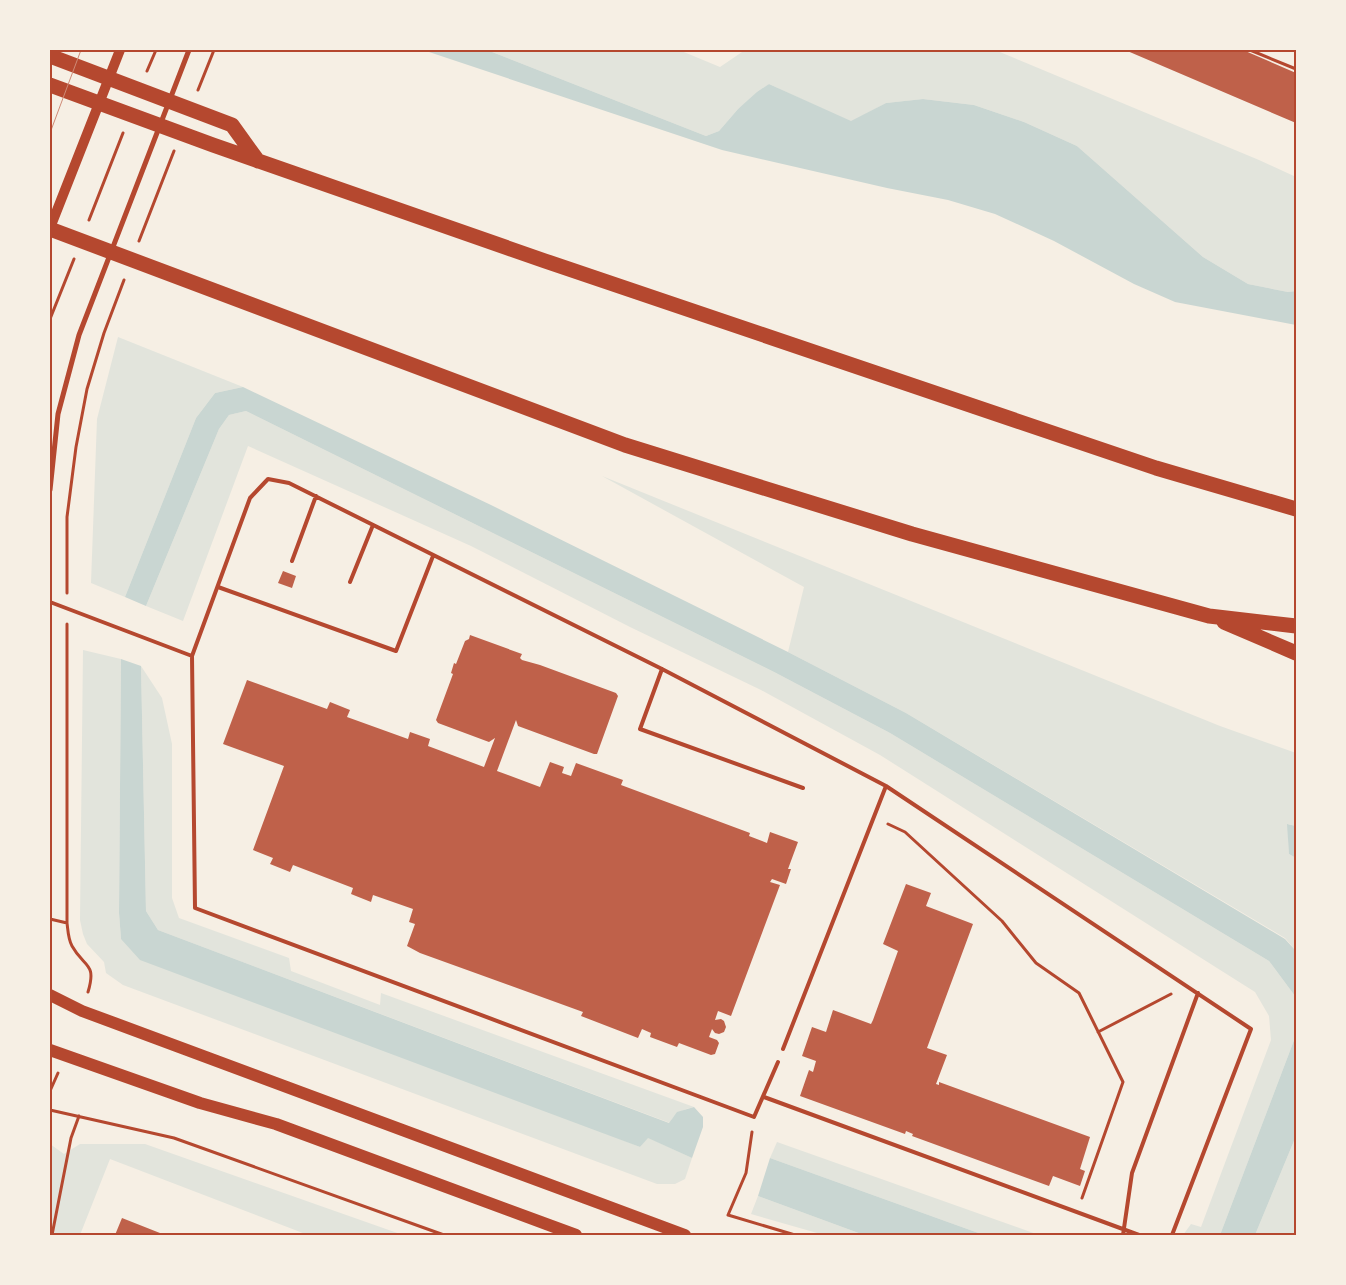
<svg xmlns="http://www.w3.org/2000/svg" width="1346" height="1285" viewBox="0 0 1346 1285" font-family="Figtree,sans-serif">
	<rect width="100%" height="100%" fill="#f6efe4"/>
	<path fill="#e2e4dc" d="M 487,50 L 679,50 L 720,67 L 745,50 L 995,50 L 1259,160 L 1296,177 L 1296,291 L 1288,292 L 1248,284 L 1203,257 L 1077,146 L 1024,122 L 974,105 L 923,99 L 886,103 L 851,122 L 769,84 L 738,109 L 719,131 L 706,136 Z
		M 118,337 L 243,387 L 215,393 L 196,418 L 125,597 L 91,583 L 97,419 Z
		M 246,411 L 776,673 L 890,733 L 1269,961 L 1295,996 L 1296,1035 L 1220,1235 L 1183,1235 L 1191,1224 L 1201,1227 L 1271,1040 L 1269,1016 L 1255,992 L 880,755 L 761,690 L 630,627 L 471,546 L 248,446 L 183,621 L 146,606 L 219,429 L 229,415 Z
		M 602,476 L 1220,726 L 1296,753 L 1296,826 L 1288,824 L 1289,854 L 1296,858 L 1296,951 L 1285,938 L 906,713 L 788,652 L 804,587 Z
		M 83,650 L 121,659 L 119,913 L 121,939 L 640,1147 L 647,1137 L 692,1158 L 685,1179 L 675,1184 L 657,1184 L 123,985 L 106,973 L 104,962 L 87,944 L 83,934 L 80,920 Z
		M 141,666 L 162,698 L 172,744 L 172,898 L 179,918 L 289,958 L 291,971 L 380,1005 L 381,993 L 694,1107 C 684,1109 673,1114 670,1123 L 158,930 L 146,911 Z
		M 1296,1136 L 1296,1235 L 1255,1235 Z
		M 777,1142 L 1039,1235 L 984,1235 L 770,1158 Z
		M 50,1144 L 64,1154 L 80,1144 L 145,1144 L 403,1235 L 308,1235 L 110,1159 L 80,1235 L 50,1235 Z
		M 758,1196 L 864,1235 L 824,1235 L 751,1214 Z"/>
	<path fill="#c9d6d2" d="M 423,50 L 487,50 L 706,136 L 719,131 L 738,109 L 757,92 L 769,84 L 851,121 L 886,103 L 923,99 L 974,105 L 1024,122 L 1077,146 L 1203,257 L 1248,284 L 1288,292 L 1296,291 L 1296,325 L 1175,302 L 1134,284 L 1054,241 L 995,214 L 948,200 L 887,188 L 722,150 Z
		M 243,387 L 491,505 L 788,652 L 906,713 L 1285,939 L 1296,951 L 1296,1006 L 1295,996 L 1269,961 L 890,733 L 776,673 L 246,411 L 229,415 L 219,429 L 146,606 L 125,597 L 196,418 L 215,393 Z
		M 121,659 L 141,666 L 146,911 L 158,930 L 669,1123 L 677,1112 L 694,1107 L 703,1117 L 703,1127 L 692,1158 L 648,1138 L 640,1147 L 140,960 L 121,939 L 119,913 Z
		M 1287,824 L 1296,826 L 1296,858 L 1289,854 Z
		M 1296,1035 L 1296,1136 L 1255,1235 L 1220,1235 Z
		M 770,1158 L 984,1235 L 864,1235 L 758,1196 Z"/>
	<path fill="#bf614a" d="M 1125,50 L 1243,50 L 1296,73 L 1296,123 Z
		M 283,571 L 296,576 L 292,588 L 278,583 Z
		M 470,635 L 522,654 L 520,658 L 522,660 L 540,665 L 616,693 L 618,696 L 597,754 L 594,754 L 518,726 L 516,720 L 497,771 L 540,787 L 550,762 L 564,767 L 562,773 L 571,776 L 576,763 L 623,780 L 621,785 L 750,833 L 749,836 L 767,843 L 770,832 L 798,842 L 788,869 L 791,869 L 786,884 L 772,879 L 770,882 L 780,885 L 731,1016 L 718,1011 L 715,1020 L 721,1019 L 724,1021 L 726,1027 L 724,1032 L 719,1034 L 715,1033 L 712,1029 L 709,1037 L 717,1040 L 719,1043 L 715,1054 L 711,1055 L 679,1043 L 677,1047 L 650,1037 L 651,1033 L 642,1029 L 638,1038 L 581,1016 L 583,1012 L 420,953 L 407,946 L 415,924 L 409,922 L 413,909 L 373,895 L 371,902 L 351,894 L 353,888 L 293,865 L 290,872 L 270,864 L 273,858 L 253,850 L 284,766 L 223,744 L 247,680 L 327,709 L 330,702 L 350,710 L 347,717 L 408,739 L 410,732 L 430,739 L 428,746 L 484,767 L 495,738 L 489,742 L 438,723 L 436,720 L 453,674 L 451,673 L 454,663 L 456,664 L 465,641 L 469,639 Z
		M 906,884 L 931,893 L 926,906 L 973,924 L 927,1048 L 947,1055 L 936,1084 L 939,1085 L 939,1082 L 1090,1137 L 1080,1169 L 1085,1171 L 1080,1186 L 1053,1176 L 1049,1186 L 912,1136 L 913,1134 L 906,1131 L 905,1134 L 800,1096 L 809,1070 L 813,1072 L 816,1061 L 802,1056 L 812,1027 L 826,1032 L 833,1010 L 871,1024 L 873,1020 L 898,951 L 883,944 Z
		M 122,1218 L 165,1235 L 115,1235 Z"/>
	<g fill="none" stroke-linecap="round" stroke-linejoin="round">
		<path stroke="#b5482f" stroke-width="3" d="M 1250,50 L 1296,69
			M 147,71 L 156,50
			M 198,90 L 214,50
			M 89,220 L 123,133
			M 139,241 L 174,151
			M 50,319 L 74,259
			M 67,593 L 67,517 L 76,447 L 87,389 L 104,333 L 124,280
			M 67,624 L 67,923 C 68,930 68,939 72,946 C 84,968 97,962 88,992
			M 888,824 L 905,832 L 1002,921 L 1036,963 L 1079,993 L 1123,1082 L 1082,1198
			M 50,919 L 67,923
			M 1098,1032 L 1171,994
			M 50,1091 L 58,1073
			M 50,1110 L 174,1138 L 444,1235
			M 752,1132 L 746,1173 L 728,1215 L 795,1235
			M 52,1235 L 71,1138 L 79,1116"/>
		<path stroke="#b5482f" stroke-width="4" d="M 292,561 L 316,496
			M 350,582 L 373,525
			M 218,587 L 396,651 L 433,556
			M 50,602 L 192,656
			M 662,669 L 640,729 L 803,788
			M 783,1049 L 886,786
			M 778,1062 L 754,1117 L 195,908 L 192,656 L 250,498 L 268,479 L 289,483 L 662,669 L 886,786 L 1251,1029 L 1172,1235
			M 764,1097 L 1139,1235
			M 1123,1235 L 1132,1173 L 1198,993"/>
		<path stroke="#b5482f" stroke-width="5" d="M 50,490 L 58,414 L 79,335 L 189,50"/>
		<path stroke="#b5482f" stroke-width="10" d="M 50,228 L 120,50"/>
		<path stroke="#b5482f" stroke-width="12" d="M 50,995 L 82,1011 L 685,1235
			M 50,1050 L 200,1103 L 276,1124 L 576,1235"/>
		<path stroke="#b5482f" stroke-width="15" d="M 50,56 L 232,125 L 258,161
			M 50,85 L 213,145 L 545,261 L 1156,468 L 1296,509
			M 50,229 L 625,445 L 912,534 L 1209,616 L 1296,626
			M 1224,622 L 1296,653"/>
		<path stroke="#cf8b77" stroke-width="1" d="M 50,133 L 81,50"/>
	</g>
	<rect width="1346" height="1285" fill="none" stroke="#f6efe4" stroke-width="102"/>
	<rect x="51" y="51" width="1244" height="1183" fill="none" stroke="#b5482f" stroke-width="2"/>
</svg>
